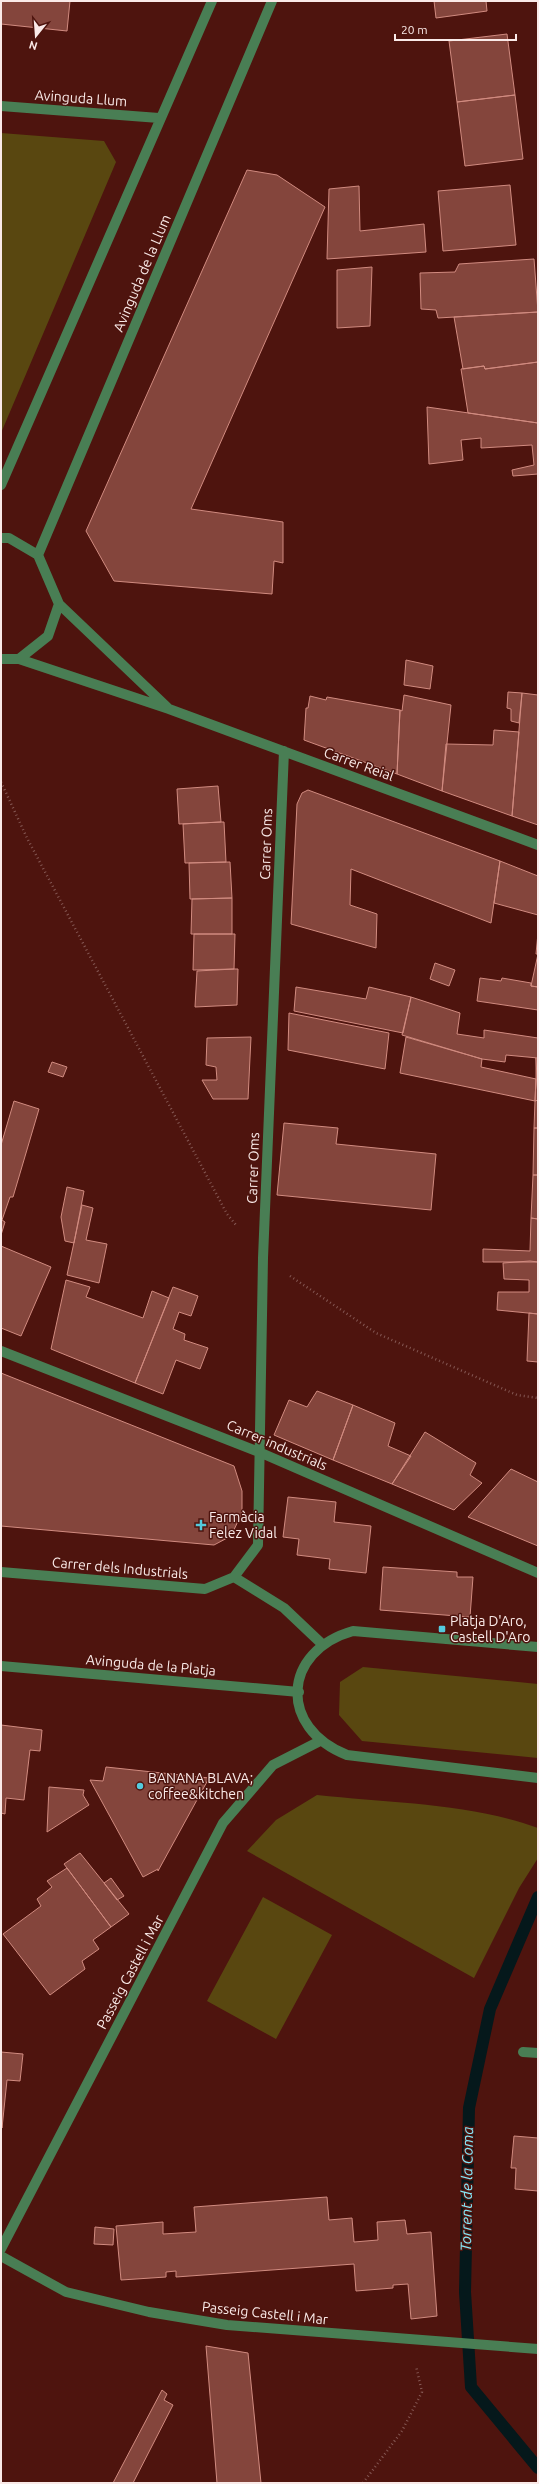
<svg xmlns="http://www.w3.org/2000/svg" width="539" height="2484" viewBox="0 0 539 2484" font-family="Ubuntu,sans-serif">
	<rect width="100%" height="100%" fill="#4e140e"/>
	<path fill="#594710" d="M 1,133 L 104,141 L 116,162 L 1,433 Z
		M 363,1667 L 538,1684 L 538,1758 L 362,1741 L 339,1715 L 340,1682 Z
		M 317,1795 C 390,1803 469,1803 538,1828 L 538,1858 L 519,1888 L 474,1978 L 247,1851 L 276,1820 Z
		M 263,1897 L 332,1935 L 276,2039 L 207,2001 Z"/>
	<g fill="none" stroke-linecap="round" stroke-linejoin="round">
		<path stroke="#05181b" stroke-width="12" d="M 538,1897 L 490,2009 L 469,2108 L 465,2292 L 471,2387 L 538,2468"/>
	</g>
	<path fill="#84453c" stroke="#d18b80" d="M 1,1 L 70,1 L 67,31 L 1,24 Z
		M 434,1 L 486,1 L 487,11 L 436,18 Z
		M 507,34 L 515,95 L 457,102 L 449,41 Z
		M 515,95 L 523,159 L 465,166 L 457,102 Z
		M 247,170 L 277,175 L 325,207 L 191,509 L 283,522 L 283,563 L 274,561 L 272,594 L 114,581 L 86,531 Z
		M 510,185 L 516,245 L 443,251 L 438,191 Z
		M 359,186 L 360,231 L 424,224 L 426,252 L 327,259 L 329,189 Z
		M 534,259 L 538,312 L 438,318 L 436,310 L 421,309 L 420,273 L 455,272 L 459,264 Z
		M 372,267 L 370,326 L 337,328 L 337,270 Z
		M 538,312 L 538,362 L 485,369 L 484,366 L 463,369 L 454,317 Z
		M 538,362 L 538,423 L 468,413 L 461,369 L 484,366 L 485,369 Z
		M 427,407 L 538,423 L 538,474 L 513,476 L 512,470 L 534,465 L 532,445 L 481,448 L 481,438 L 461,440 L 463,460 L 429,464 Z
		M 406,660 L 433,666 L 430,689 L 404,685 Z
		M 508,692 L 522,693 L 519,723 L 511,721 L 511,709 L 507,708 Z
		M 522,693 L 538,695 L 538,825 L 512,816 Z
		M 404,695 L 451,705 L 442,791 L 397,774 L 400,710 L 402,711 Z
		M 310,696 L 326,700 L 327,697 L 400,710 L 397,774 L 304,740 L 306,708 L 308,708 Z
		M 494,730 L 519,732 L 512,816 L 442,791 L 446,744 L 493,745 Z
		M 218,786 L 221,822 L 179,824 L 177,789 Z
		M 308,790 L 500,861 L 491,923 L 351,869 L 350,905 L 377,914 L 376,948 L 291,924 L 297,804 L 302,793 Z
		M 221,822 L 224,822 L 226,862 L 185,863 L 183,824 Z
		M 500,861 L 538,876 L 538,915 L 494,903 Z
		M 230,862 L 232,898 L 190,899 L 189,863 Z
		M 232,898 L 232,934 L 191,934 L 192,899 Z
		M 538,933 L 538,954 L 536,954 Z
		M 194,934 L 235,934 L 234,969 L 193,970 Z
		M 538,954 L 538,987 L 531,986 Z
		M 435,963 L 455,970 L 449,986 L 430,979 Z
		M 234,969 L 238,969 L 237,1005 L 195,1007 L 197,971 Z
		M 480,978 L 501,981 L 502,978 L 531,983 L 531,986 L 538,987 L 538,1010 L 477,1001 Z
		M 296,987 L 366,999 L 369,987 L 411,997 L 403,1033 L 294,1011 Z
		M 411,997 L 460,1013 L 457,1034 L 484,1038 L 484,1030 L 538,1038 L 538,1058 L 506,1055 L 505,1062 L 482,1059 L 402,1035 Z
		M 289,1013 L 389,1033 L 385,1069 L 288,1050 Z
		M 251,1037 L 248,1099 L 213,1099 L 202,1080 L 217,1080 L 216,1067 L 206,1065 L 207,1038 Z
		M 406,1037 L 482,1059 L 481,1067 L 536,1079 L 535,1101 L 400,1073 Z
		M 536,1058 L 538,1100 L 535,1101 L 536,1079 Z
		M 52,1062 L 67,1067 L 63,1077 L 48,1072 Z
		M 538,1100 L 538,1128 L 534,1128 L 535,1101 Z
		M 14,1101 L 39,1109 L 13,1197 L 10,1197 L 2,1220 L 5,1222 L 1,1235 L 1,1145 Z
		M 284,1123 L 338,1128 L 336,1144 L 436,1154 L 431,1210 L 277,1195 Z
		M 534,1128 L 538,1128 L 538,1175 L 533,1175 Z
		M 533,1175 L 538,1175 L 538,1219 L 531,1218 Z
		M 67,1187 L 84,1191 L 74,1243 L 65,1241 L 61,1217 Z
		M 82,1205 L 93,1208 L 86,1240 L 107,1244 L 99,1283 L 67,1275 Z
		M 531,1218 L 538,1219 L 538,1262 L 483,1262 L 483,1249 L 530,1251 Z
		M 1,1246 L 51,1267 L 21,1336 L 1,1328 Z
		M 530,1261 L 538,1262 L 538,1314 L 497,1310 L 498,1292 L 529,1292 L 529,1280 L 504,1279 L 503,1263 Z
		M 66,1280 L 90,1287 L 86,1297 L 143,1318 L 152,1291 L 169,1298 L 135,1383 L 51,1349 Z
		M 173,1287 L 198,1296 L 191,1316 L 179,1312 L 173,1329 L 185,1334 L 184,1340 L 208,1348 L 200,1369 L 176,1360 L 163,1394 L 135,1383 Z
		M 529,1313 L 538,1314 L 538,1362 L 527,1361 Z
		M 1,1373 L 234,1466 L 242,1491 L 242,1513 L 231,1536 L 214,1545 L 1,1526 Z
		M 317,1391 L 353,1405 L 333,1460 L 274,1435 L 289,1400 L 307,1407 Z
		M 353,1405 L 395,1423 L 388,1446 L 411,1456 L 392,1484 L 333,1460 Z
		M 425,1432 L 476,1463 L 470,1475 L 482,1483 L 454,1510 L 392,1484 Z
		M 511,1469 L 538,1482 L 538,1546 L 468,1517 Z
		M 288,1497 L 336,1502 L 334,1522 L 371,1526 L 366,1573 L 329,1569 L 330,1559 L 297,1555 L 299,1539 L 283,1537 Z
		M 383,1567 L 457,1572 L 457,1577 L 473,1577 L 470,1617 L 380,1610 Z
		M 1,1725 L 42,1730 L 40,1751 L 30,1750 L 24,1800 L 6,1798 L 5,1814 L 1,1813 Z
		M 106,1767 L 209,1778 L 158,1871 L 158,1869 L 143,1877 L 90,1780 L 103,1781 Z
		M 49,1787 L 84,1790 L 83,1795 L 89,1805 L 47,1832 Z
		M 80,1853 L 129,1914 L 111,1927 L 64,1864 Z
		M 67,1868 L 111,1927 L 93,1940 L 99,1949 L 82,1961 L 85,1969 L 50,1995 L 3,1934 L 41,1906 L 37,1899 L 52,1887 L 47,1881 Z
		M 111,1878 L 124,1896 L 117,1900 L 104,1883 Z
		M 1,2052 L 23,2054 L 20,2081 L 7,2080 L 2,2128 Z
		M 514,2136 L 538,2138 L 538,2191 L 515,2189 L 516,2168 L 511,2168 Z
		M 327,2197 L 329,2220 L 352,2218 L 354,2242 L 378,2240 L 377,2222 L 405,2220 L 407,2234 L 431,2232 L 437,2316 L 411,2319 L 408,2284 L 393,2285 L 393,2288 L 356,2291 L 354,2264 L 176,2277 L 176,2271 L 166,2272 L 166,2277 L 121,2280 L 116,2226 L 163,2222 L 163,2234 L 196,2232 L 194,2207 Z
		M 95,2227 L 114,2229 L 113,2245 L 94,2244 Z
		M 206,2346 L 248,2353 L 261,2483 L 217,2483 Z
		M 162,2390 L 167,2394 L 164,2400 L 173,2405 L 133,2483 L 113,2483 Z"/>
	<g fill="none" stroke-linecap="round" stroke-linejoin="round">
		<path stroke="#855854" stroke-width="2.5" stroke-dasharray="1 3" stroke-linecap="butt" d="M 1,782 L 27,838 L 227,1214 L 236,1225
			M 290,1276 L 376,1333 L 517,1395 L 538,1398
			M 363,2483 L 402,2431 L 422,2392 L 416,2366"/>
		<path stroke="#497e54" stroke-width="10" d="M 1,106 L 159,118
			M 1,485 L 212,1
			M 1,538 L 9,538 L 38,555 L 59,604 L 48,636 L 19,659 L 1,659
			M 38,555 L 272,1
			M 59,604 L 167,707
			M 19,659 L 169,709 L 538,845
			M 1,1351 L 259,1452 L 538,1573
			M 1,1572 L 205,1589 L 234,1577
			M 234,1577 L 258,1545 L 263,1258 L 284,751
			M 234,1577 L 284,1608 L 322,1644
			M 538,1647 L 353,1631 C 282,1651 278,1728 347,1755 L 538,1778
			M 1,1666 L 299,1692
			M 523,2052 L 538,2053
			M 1,2249 L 223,1823 L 273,1765 L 320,1741
			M 1,2256 L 66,2292 L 149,2312 L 227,2325 L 538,2349"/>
	</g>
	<g fill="#54cadd" stroke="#4e140e" stroke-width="1.5">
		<path d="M199 1519h4v4h4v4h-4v4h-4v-4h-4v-4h4z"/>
		<rect x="438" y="1625" width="8" height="8" rx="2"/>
		<circle cx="140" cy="1786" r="4"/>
	</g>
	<g text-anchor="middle" stroke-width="3" stroke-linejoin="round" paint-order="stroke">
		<g font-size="14" fill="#faeae8" stroke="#4e140e">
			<text transform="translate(81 98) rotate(4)" y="5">Avinguda Llum</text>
			<text transform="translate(142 273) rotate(-67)" y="5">Avinguda de la Llum</text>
			<text transform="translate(359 764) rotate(20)" y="5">Carrer Reial</text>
			<text transform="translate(266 844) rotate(-88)" y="5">Carrer Oms</text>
			<text transform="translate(253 1168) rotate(-88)" y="5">Carrer Oms</text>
			<text transform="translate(277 1445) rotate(23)" y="5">Carrer industrials</text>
			<text transform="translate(120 1568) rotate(5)" y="5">Carrer dels Industrials</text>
			<text transform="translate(151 1665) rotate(5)" y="5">Avinguda de la Platja</text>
			<text transform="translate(130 1972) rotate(-62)" y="5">Passeig Castell i Mar</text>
			<text transform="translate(265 2313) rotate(6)" y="5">Passeig Castell i Mar</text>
		</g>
		<g font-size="14" fill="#faeae8" stroke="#4e140e" text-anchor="start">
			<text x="209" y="1522">Farmàcia<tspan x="209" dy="16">Felez Vidal</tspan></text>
			<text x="450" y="1626">Platja D'Aro,<tspan x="450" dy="16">Castell D'Aro</tspan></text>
			<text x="148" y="1783">BANANA BLAVA;<tspan x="148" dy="16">coffee&amp;kitchen</tspan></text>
		</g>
		<g font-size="15" font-style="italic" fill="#85e9fa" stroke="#4e140e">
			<text transform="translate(467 2189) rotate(-89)" y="5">Torrent de la Coma</text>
		</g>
	</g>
	<rect width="539" height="2484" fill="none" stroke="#faeae8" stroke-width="4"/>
	<g transform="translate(36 36) rotate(197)" stroke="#4e140e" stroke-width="3" paint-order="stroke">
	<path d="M0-3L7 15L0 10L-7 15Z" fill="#faeae8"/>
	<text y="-6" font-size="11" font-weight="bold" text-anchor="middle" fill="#faeae8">N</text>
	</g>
	<path d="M395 34v6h121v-6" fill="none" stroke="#faeae8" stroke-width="2"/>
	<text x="401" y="34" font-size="12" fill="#faeae8" stroke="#4e140e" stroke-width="3" paint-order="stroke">20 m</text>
</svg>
